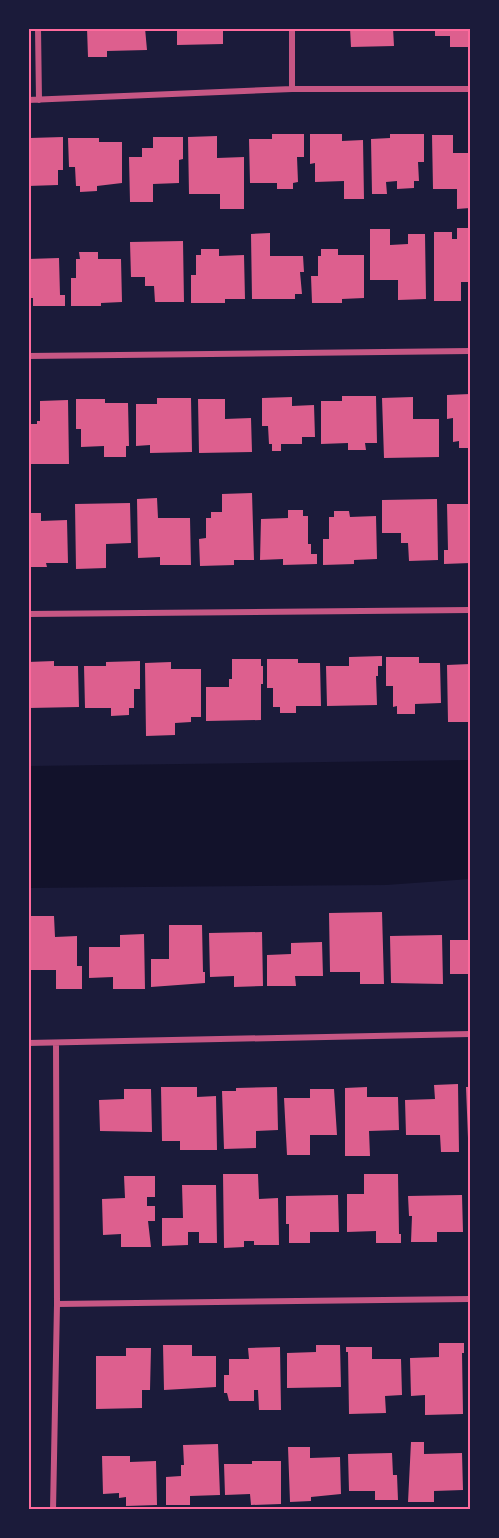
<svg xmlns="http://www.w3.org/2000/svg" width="499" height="1538" viewBox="0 0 499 1538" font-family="'Exo 2',sans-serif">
	<rect width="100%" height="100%" fill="#1b1b3a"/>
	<path fill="#12122b" d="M 470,760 L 470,879 L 386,885 L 29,888 L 29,766 Z"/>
	<path fill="#dd5f8e" d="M 87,28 L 145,28 L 147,50 L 107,51 L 107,57 L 88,57 Z
		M 177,28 L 223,28 L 223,44 L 177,45 Z
		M 350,28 L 393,28 L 394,46 L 351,47 Z
		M 435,28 L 470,28 L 470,47 L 450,47 L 450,36 L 435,36 Z
		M 272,134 L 304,134 L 304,157 L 297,157 L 298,182 L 293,183 L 293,189 L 277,189 L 277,183 L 250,183 L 249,139 L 272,139 Z
		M 310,134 L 342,134 L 342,141 L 363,140 L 364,199 L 344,199 L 344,181 L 315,182 L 315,163 L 310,164 Z
		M 390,134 L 424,134 L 424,162 L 418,162 L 419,181 L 414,181 L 414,188 L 397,189 L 397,181 L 386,182 L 387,194 L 372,194 L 371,139 L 390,138 Z
		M 432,135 L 453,135 L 453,153 L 470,153 L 470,208 L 457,209 L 457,189 L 433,189 Z
		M 217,136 L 217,158 L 244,157 L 244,209 L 220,209 L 220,194 L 189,194 L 188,137 Z
		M 63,137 L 63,170 L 58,170 L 58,185 L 28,186 L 28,146 L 31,146 L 30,138 Z
		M 153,137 L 183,137 L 183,159 L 179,160 L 179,183 L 153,184 L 153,202 L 130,202 L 129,157 L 142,157 L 142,148 L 153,148 Z
		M 68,138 L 99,138 L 99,142 L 122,142 L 122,183 L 97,186 L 97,191 L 80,192 L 80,186 L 76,186 L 75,167 L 69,167 Z
		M 457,228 L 470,228 L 470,282 L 461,282 L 461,301 L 434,301 L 434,232 L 452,232 L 452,239 L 457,239 Z
		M 370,229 L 390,229 L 390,245 L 408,244 L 408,234 L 425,234 L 426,299 L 398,300 L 398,280 L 370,280 Z
		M 270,233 L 270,256 L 303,256 L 304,272 L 300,272 L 302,294 L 295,294 L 295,299 L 252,299 L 251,234 Z
		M 183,241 L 184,302 L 155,302 L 154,286 L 145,286 L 145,277 L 131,277 L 130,242 Z
		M 201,249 L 219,249 L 219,256 L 244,255 L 245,299 L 225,299 L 225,303 L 191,303 L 191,275 L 196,275 L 196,255 L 201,255 Z
		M 321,249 L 338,249 L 338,255 L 364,255 L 364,298 L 342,299 L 342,303 L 312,303 L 311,276 L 318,276 L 318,256 L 321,256 Z
		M 79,252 L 98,252 L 98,259 L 121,259 L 122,302 L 101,303 L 101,306 L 71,306 L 71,278 L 76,278 L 76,259 L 80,259 Z
		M 59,258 L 60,295 L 65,295 L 65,306 L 33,306 L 33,298 L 28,298 L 28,259 Z
		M 470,394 L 470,448 L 459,448 L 459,441 L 453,442 L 453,418 L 447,419 L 447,395 Z
		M 342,396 L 376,396 L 377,443 L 365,443 L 366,450 L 348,450 L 348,443 L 321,444 L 321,401 L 342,401 Z
		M 292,397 L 292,406 L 314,405 L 315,437 L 302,437 L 302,444 L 281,444 L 281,451 L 272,451 L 272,444 L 269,444 L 268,426 L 262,426 L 262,398 Z
		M 413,397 L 413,419 L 439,419 L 439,457 L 384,458 L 382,398 Z
		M 157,398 L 191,398 L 192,452 L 150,453 L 150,445 L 136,446 L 136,404 L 157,404 Z
		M 76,399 L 105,399 L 105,403 L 128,403 L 129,446 L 126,446 L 126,457 L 104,457 L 104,446 L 81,447 L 81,429 L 76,429 Z
		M 198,399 L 225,399 L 225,419 L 251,418 L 252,452 L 199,453 Z
		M 68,400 L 69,464 L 28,464 L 28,424 L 37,424 L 37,421 L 40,421 L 40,401 Z
		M 252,493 L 254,560 L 234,560 L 234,565 L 200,566 L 199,539 L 206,538 L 206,518 L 211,518 L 211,512 L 222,512 L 222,494 Z
		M 157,498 L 158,518 L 190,518 L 191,565 L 160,565 L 160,557 L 138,558 L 137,499 Z
		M 437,499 L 438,560 L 409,561 L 408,543 L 401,543 L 401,533 L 382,533 L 382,500 Z
		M 130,503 L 131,543 L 106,544 L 106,568 L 76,569 L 75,504 Z
		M 447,504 L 470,504 L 470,563 L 444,564 L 444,550 L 448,550 Z
		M 288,510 L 303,510 L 303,516 L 308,516 L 308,544 L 311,544 L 311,554 L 317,554 L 317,564 L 283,565 L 283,559 L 260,560 L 261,519 L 288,518 Z
		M 334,511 L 349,511 L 350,517 L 376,516 L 377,559 L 354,560 L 354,564 L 323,565 L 323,539 L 329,539 L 329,517 L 334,517 Z
		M 28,513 L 41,513 L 41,521 L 67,520 L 68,563 L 46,563 L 47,567 L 28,567 Z
		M 382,656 L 382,666 L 378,666 L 378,676 L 376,676 L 377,705 L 327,706 L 326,666 L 349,666 L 349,657 Z
		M 386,657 L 419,657 L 419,663 L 440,663 L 441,703 L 415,704 L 415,714 L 397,714 L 397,706 L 393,707 L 393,686 L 386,686 Z
		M 232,659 L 261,659 L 261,666 L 263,666 L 263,684 L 261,684 L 261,720 L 206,721 L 206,687 L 229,687 L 229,679 L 232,679 Z
		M 267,659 L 298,659 L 298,663 L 320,663 L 321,706 L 296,706 L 296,713 L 280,713 L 280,707 L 273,707 L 273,688 L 267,688 Z
		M 54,661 L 54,666 L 78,666 L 79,707 L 29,708 L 28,662 Z
		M 140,661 L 140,689 L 134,689 L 134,708 L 129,708 L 129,715 L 111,716 L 111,708 L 85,708 L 84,666 L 106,666 L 106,662 Z
		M 171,662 L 171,669 L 201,669 L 201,717 L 191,717 L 191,722 L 175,723 L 175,735 L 146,736 L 145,663 Z
		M 470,664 L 468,722 L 448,722 L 447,665 Z
		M 382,912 L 384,984 L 360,984 L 360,972 L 330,972 L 329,913 Z
		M 28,916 L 54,916 L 55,937 L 77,936 L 77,966 L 82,966 L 82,989 L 56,989 L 56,970 L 28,970 Z
		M 169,925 L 202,925 L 203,972 L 205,972 L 205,983 L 151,987 L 151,959 L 169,959 Z
		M 262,932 L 263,986 L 234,987 L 234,976 L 210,977 L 209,933 Z
		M 144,934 L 145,989 L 113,989 L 113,977 L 89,978 L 89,947 L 120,947 L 120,935 Z
		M 442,935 L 443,984 L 391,983 L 390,936 Z
		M 450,940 L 470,940 L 470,974 L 450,974 Z
		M 322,942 L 323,976 L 295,976 L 296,986 L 267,986 L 267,955 L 291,954 L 291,943 Z
		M 458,1084 L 459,1152 L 441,1152 L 440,1135 L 406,1135 L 405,1100 L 435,1099 L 434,1085 Z
		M 161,1087 L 197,1087 L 197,1097 L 216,1096 L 217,1150 L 180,1150 L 180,1141 L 162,1141 Z
		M 277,1087 L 278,1130 L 256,1131 L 256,1148 L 224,1149 L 222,1091 L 236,1091 L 236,1088 Z
		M 367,1087 L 367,1097 L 398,1097 L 399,1130 L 369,1131 L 370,1156 L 345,1156 L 345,1088 Z
		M 466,1087 L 470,1087 L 470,1138 L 468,1138 Z
		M 124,1089 L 151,1089 L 152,1132 L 100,1131 L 99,1100 L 124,1099 Z
		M 310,1089 L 334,1089 L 337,1135 L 310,1135 L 310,1155 L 287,1155 L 284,1098 L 310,1098 Z
		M 223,1174 L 258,1174 L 259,1199 L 278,1198 L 279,1245 L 254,1245 L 254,1241 L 244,1241 L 244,1247 L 224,1248 Z
		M 364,1174 L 398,1174 L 399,1234 L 401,1234 L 401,1243 L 376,1243 L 376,1231 L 347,1232 L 347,1194 L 364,1194 Z
		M 124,1176 L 155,1176 L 155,1197 L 147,1197 L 147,1206 L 155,1206 L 155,1221 L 148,1221 L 151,1247 L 121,1247 L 121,1234 L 103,1235 L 102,1199 L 125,1198 Z
		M 182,1185 L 216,1185 L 217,1243 L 199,1243 L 199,1232 L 188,1232 L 188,1245 L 162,1246 L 162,1218 L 183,1218 Z
		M 338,1195 L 339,1232 L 310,1232 L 310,1243 L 289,1243 L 289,1224 L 286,1224 L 286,1196 Z
		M 462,1195 L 463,1232 L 437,1232 L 437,1242 L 411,1242 L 412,1216 L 409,1216 L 408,1196 Z
		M 439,1343 L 464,1343 L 464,1353 L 462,1353 L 463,1414 L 425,1415 L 425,1395 L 411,1396 L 410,1358 L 439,1357 Z
		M 163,1345 L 192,1345 L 192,1356 L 216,1356 L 216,1387 L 164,1390 Z
		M 316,1345 L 340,1345 L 341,1387 L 287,1388 L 287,1353 L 316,1352 Z
		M 280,1347 L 281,1410 L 259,1410 L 258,1390 L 254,1390 L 254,1401 L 229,1401 L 227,1393 L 224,1393 L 224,1375 L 229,1375 L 229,1359 L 249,1359 L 248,1348 Z
		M 346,1347 L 372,1347 L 372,1359 L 401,1359 L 402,1395 L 385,1396 L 386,1413 L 349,1414 L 348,1352 L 346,1352 Z
		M 126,1348 L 151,1348 L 150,1390 L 142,1390 L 142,1408 L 96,1409 L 96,1356 L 126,1356 Z
		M 411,1442 L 424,1442 L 424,1454 L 462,1453 L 463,1490 L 434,1491 L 434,1502 L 408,1502 Z
		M 218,1444 L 220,1495 L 190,1496 L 190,1505 L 166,1505 L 166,1477 L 181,1476 L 181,1465 L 184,1465 L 183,1445 Z
		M 288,1447 L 310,1447 L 310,1458 L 340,1457 L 341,1494 L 311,1497 L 311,1501 L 290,1502 Z
		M 392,1453 L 393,1475 L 397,1475 L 398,1500 L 375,1500 L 375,1491 L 349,1491 L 348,1454 Z
		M 102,1456 L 130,1456 L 130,1462 L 156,1461 L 157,1505 L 126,1506 L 126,1497 L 119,1498 L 119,1493 L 103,1494 Z
		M 252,1461 L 281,1461 L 281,1504 L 251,1505 L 250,1494 L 225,1495 L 224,1464 L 252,1464 Z"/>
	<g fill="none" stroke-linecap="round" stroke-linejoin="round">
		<path stroke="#c65784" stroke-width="6" d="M 38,28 L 39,100
			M 292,28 L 292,89
			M 28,100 L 292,89 L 470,89
			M 28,356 L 470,351
			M 28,614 L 470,610
			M 28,1043 L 470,1034
			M 57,1304 L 470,1299
			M 53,1510 L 57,1304 L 56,1043"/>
	</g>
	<rect width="499" height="1538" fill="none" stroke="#1b1b3a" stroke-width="60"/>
	<rect x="30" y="30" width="439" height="1478" fill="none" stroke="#ff6b9d" stroke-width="2"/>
</svg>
